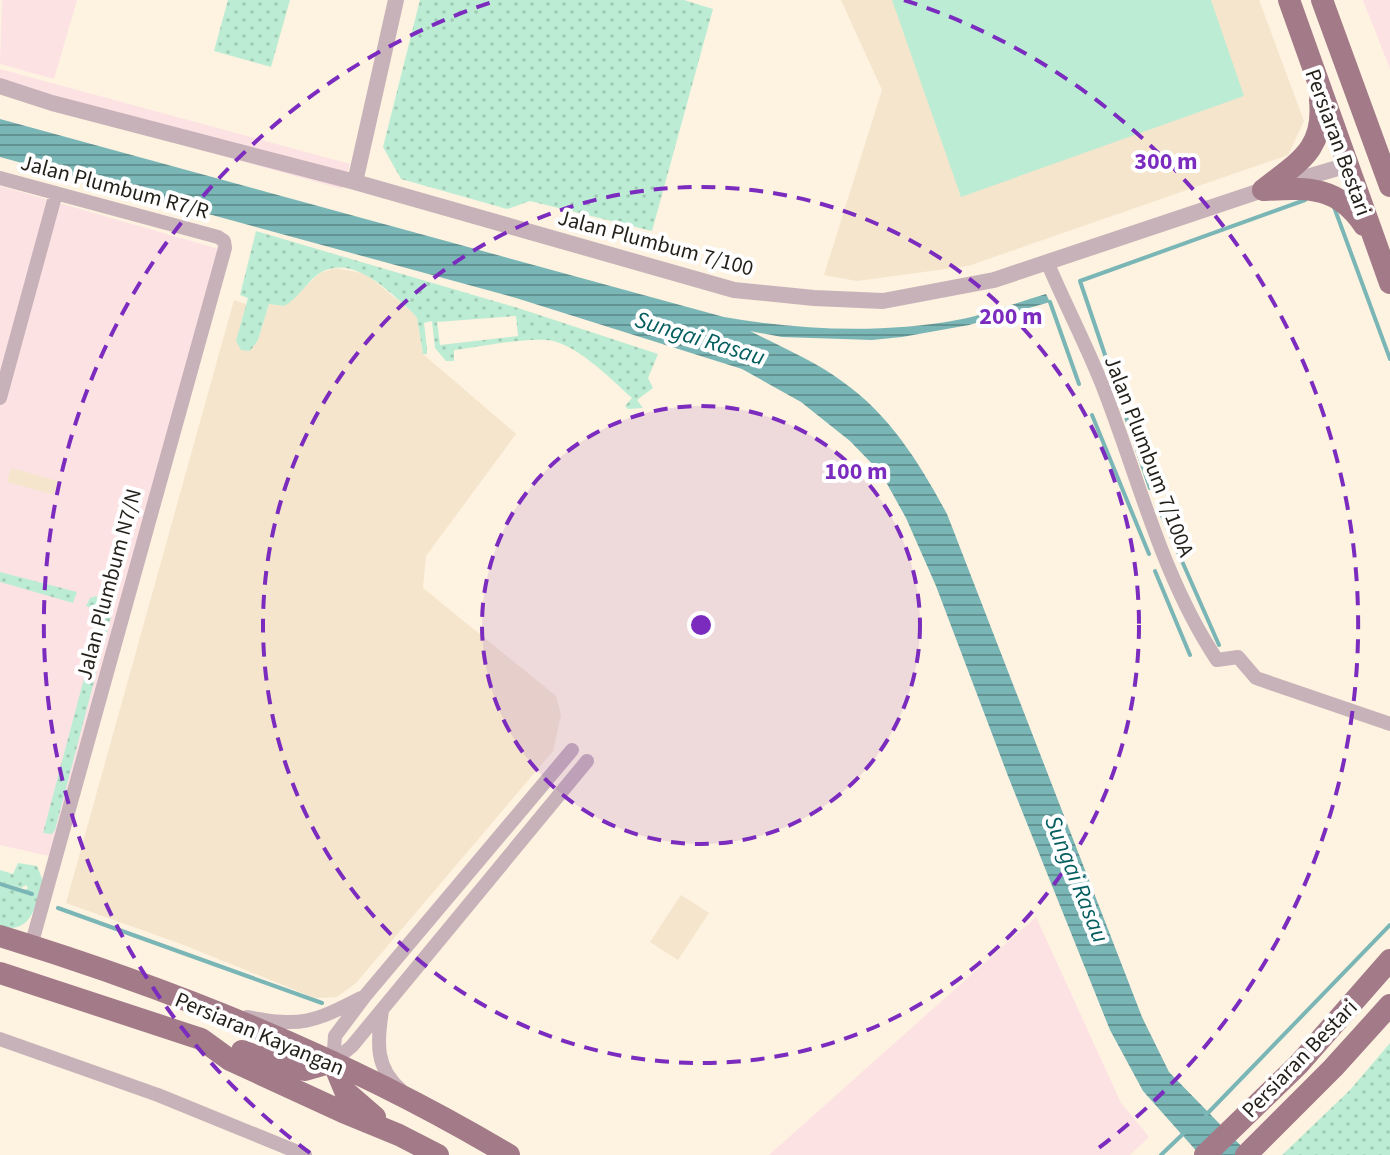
<svg xmlns="http://www.w3.org/2000/svg" width="1390" height="1155" viewBox="0 0 1390 1155" font-family="'Source Sans 3',sans-serif">
	<defs>
		<pattern id="grass-dots" width="8" height="8" patternUnits="userSpaceOnUse" patternTransform="scale(2)"><rect width="8" height="8" fill="#bcedd4"/><path d="M2 2h.1M6 6h.1" fill="none" stroke="#a1cbb5" stroke-width="1.8" stroke-linecap="round"/></pattern>
		<pattern id="water-rules" width="6" height="5" patternUnits="userSpaceOnUse" patternTransform="scale(2)"><rect width="6" height="5" fill="#7bb6b6"/><path d="M0 2.5h6" fill="none" stroke="#649393"/></pattern>
	</defs>
	<rect width="100%" height="100%" fill="#fef2e0"/>
	<path fill="#fde2e4" d="M 2,0 L 77,0 L 54,79 L 0,64 Z
		M 1363,0 L 1390,0 L 1390,69 Z
		M 0,69 L 350,164 L 342,189 L 0,94 Z
		M 0,186 L 219,249 L 49,856 L 0,845 Z
		M 1036,917 L 1121,1103 L 1149,1137 L 1130,1155 L 769,1155 Z"/>
	<path fill="#f5e5cc" d="M 841,0 L 1259,0 L 1304,121 L 1288,155 L 968,266 L 857,281 L 824,275 L 882,90 Z
		M 336,268 L 366,274 L 412,312 L 417,318 L 423,354 L 516,434 L 426,556 L 423,588 L 556,696 L 561,715 L 553,751 L 356,983 L 337,997 L 315,998 L 184,945 L 66,903 L 234,300 L 246,304 L 237,341 L 258,340 L 269,304 L 284,306 L 320,273 Z
		M 11,468 L 58,481 L 54,495 L 7,482 Z
		M 681,895 L 709,913 L 678,960 L 650,942 Z"/>
	<path fill="url(#grass-dots)" fill-rule="evenodd" d="M 228,0 L 290,0 L 271,67 L 214,51 Z
		M 420,0 L 684,0 L 713,9 L 652,231 L 530,201 L 507,209 L 401,179 L 383,147 Z
		M 256,231 L 518,308 L 658,354 L 648,378 L 653,388 L 637,400 L 643,408 L 628,409 L 625,406 L 632,398 C 612,380 574,341 546,340 C 520,338 481,347 454,350 L 454,361 L 446,361 L 435,348 L 432,321 L 424,323 L 427,349 L 427,354 L 423,354 L 417,318 L 412,312 C 388,291 351,251 317,275 C 305,284 298,299 284,306 L 269,304 L 258,340 L 250,351 L 241,350 L 236,341 L 248,298 L 240,295 ZM 516,316 L 518,336 L 440,345 L 437,322 Z
		M 0,572 L 77,592 L 73,603 L 0,582 Z
		M 96,596 L 109,604 L 112,613 L 55,830 L 52,834 L 43,833 L 100,618 L 95,609 L 86,606 L 90,598 Z
		M 18,863 L 37,866 L 43,881 C 36,904 32,936 0,926 L 0,886 L 22,892 L 28,888 L 26,885 L 21,888 L 0,882 L 0,870 L 13,874 Z
		M 1390,1043 L 1390,1155 L 1282,1155 L 1350,1090 Z"/>
	<path fill="#bcedd4" d="M 892,0 L 1211,0 L 1244,96 L 961,197 Z"/>
	<path fill="url(#water-rules)" d="M 0,119 L 724,317 C 801,330 880,334 957,320 C 987,315 1017,302 1046,294 L 1050,302 L 969,325 L 902,337 L 872,340 L 782,337 L 750,331 C 781,347 815,361 843,382 C 890,415 920,464 947,514 L 1142,1017 L 1169,1072 L 1250,1155 L 1200,1155 L 1143,1091 L 1110,1030 L 1008,776 L 936,586 L 906,518 L 881,473 L 850,441 L 801,402 L 742,369 L 516,298 L 0,157 Z"/>
	<g fill="none" stroke-linecap="round" stroke-linejoin="round">
		<path stroke="#7bb6b6" stroke-width="4" d="M 1334,207 L 1390,359
			M 1050,302 L 1079,384
			M 1092,415 L 1149,554
			M 1150,488 L 1080,281 L 1305,200
			M 1159,509 L 1219,645
			M 1155,571 L 1190,655
			M 0,884 L 32,894
			M 58,908 L 322,1003
			M 1206,1115 L 1390,925
			M 1161,1155 L 1185,1132"/>
		<path stroke="#c8b2b9" stroke-width="14" d="M 0,178 L 218,237 L 224,241 L 225,248 L 31,946
			M 1048,264 C 1065,304 1085,342 1101,382 C 1138,475 1161,576 1217,660 L 1238,657 L 1256,678 L 1390,724
			M 0,398 L 56,193
			M 382,1011 C 377,1042 375,1068 401,1090
			M 247,1017 C 302,1027 312,1023 361,998
			M 0,1039 L 158,1095 L 305,1155
			M 333,1062 L 335,1036 L 365,996 L 572,750
			M 333,1062 L 352,1046 L 587,761"/>
		<path stroke="#c8b2b9" stroke-width="16" d="M 0,86 L 52,103 L 355,182 L 734,290 L 814,298 L 883,301 L 994,280 L 1263,190 L 1348,165
			M 355,182 L 396,0"/>
		<path stroke="#a27a88" stroke-width="22" d="M 1289,0 L 1390,283
			M 1322,0 L 1390,186
			M 1263,190 C 1298,162 1325,150 1320,100
			M 1263,190 C 1308,188 1337,185 1364,225
			M 0,936 C 176,990 350,1060 509,1155
			M 0,973 L 201,1039 L 230,1060 L 343,1112 L 399,1135 L 438,1155
			M 242,1051 L 288,1067 L 305,1070 L 333,1062
			M 333,1062 L 345,1091 L 375,1117
			M 1205,1155 L 1299,1064 L 1390,960
			M 1246,1155 L 1333,1068 L 1390,1005"/>
	</g>
	<circle cx="701" cy="625" r="219" fill="#7b2cbf" fill-opacity=".12"/>
	<g fill="none" stroke="#7b2cbf" stroke-width="4" stroke-dasharray="14 10">
		<circle cx="701" cy="625" r="219"/>
		<circle cx="701" cy="625" r="438"/>
		<path d="M310 1153A657 657 0 0 1 498 0M904 0A657 657 0 0 1 1092 1153"/>
	</g>
	<g text-anchor="middle" stroke-width="8" stroke-linejoin="round" paint-order="stroke">
		<g font-size="22" fill="#231f19" stroke="#fff">
			<text transform="translate(1339 142) rotate(70)" y="8">Persiaran Bestari</text>
			<text transform="translate(115 186) rotate(15)" y="8">Jalan Plumbum R7/R</text>
			<text transform="translate(656 242) rotate(15)" y="8">Jalan Plumbum 7/100</text>
			<text transform="translate(1150 456) rotate(69)" y="8">Jalan Plumbum 7/100A</text>
			<text transform="translate(108 584) rotate(-75)" y="8">Jalan Plumbum N7/N</text>
			<text transform="translate(260 1033) rotate(23)" y="8">Persiaran Kayangan</text>
			<text transform="translate(1299 1058) rotate(-46)" y="8">Persiaran Bestari</text>
		</g>
		<g font-size="24" font-style="italic" fill="#045d5e" stroke="#fff">
			<text transform="translate(700 338) rotate(17)" y="8">Sungai Rasau</text>
			<text transform="translate(1077 879) rotate(68)" y="8">Sungai Rasau</text>
		</g>
	</g>
	<circle cx="701" cy="625" r="12" fill="#7b2cbf" stroke="#fff" stroke-width="4"/>
	<g font-size="24" text-anchor="middle" font-weight="bold" fill="#7b2cbf" stroke="#fff" stroke-width="8" stroke-linejoin="round" paint-order="stroke">
		<text x="1166" y="169">300 m</text>
		<text x="1011" y="324">200 m</text>
		<text x="856" y="479">100 m</text>
	</g>
</svg>
